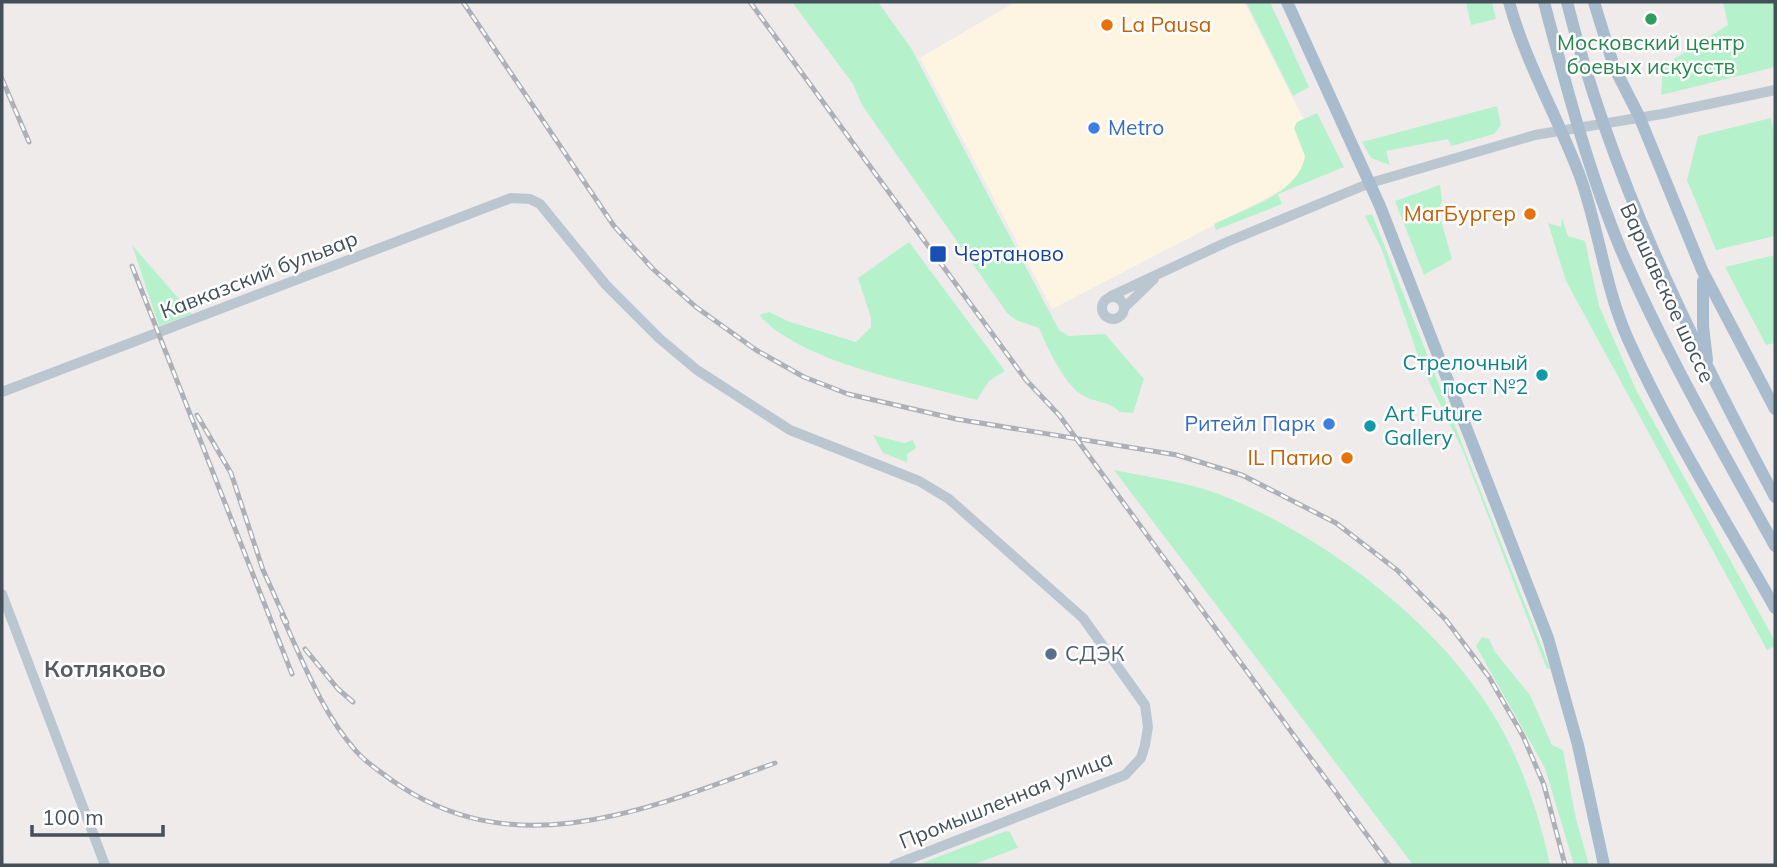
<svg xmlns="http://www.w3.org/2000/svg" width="1777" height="867" viewBox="0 0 1777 867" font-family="Mulish,sans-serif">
	<rect width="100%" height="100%" fill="#efebeb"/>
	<path fill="#fdf4e1" d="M 1015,2 L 1244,2 L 1314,140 L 1305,178 L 1052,309 L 920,58 Z"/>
	<path fill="#b5f2cb" d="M 792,2 L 878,2 L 911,48 L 1059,330 L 1069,336 L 1105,334 L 1144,379 L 1133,413 L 1120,412 C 1108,401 1099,403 1086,397 C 1066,389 1047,347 1039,328 L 1016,320 L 1007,313 L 862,105 L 853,84 Z
		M 1246,2 L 1270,2 L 1309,87 L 1293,96 Z
		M 1466,2 L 1492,2 L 1496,19 L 1471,25 Z
		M 1723,2 L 1775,2 L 1775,67 L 1661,95 L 1663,66 L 1728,25 Z
		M 1497,106 L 1501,125 L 1494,134 L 1451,146 L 1448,139 L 1386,151 L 1390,165 L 1371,158 L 1362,142 Z
		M 1317,113 L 1344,167 L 1278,194 L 1282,204 L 1216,230 L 1214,224 C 1244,209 1299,194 1305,156 L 1294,128 L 1297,122 Z
		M 1771,118 L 1775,137 L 1775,236 L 1716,250 L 1687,180 L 1698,136 Z
		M 1440,185 L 1442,201 L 1438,210 L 1452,259 L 1424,275 L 1395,201 Z
		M 1372,214 L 1550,668 L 1547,669 L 1463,451 L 1421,365 L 1382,250 L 1365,216 Z
		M 1562,218 L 1568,236 L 1585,241 L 1599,306 L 1637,392 L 1775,641 L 1775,646 L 1767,650 L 1566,281 L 1548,223 L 1561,227 Z
		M 909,242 L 1005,371 L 989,381 L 977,400 C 913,382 804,364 759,315 L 769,312 L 790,322 L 856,342 L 871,327 L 871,318 L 858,278 Z
		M 132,245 L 192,314 L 159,326 Z
		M 1775,255 L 1775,343 L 1766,345 L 1725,267 Z
		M 873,435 L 904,443 L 913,440 L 916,448 L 907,454 L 907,462 L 883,453 Z
		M 1114,470 C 1146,477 1182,481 1213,492 C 1327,534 1461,637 1512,749 C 1529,786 1542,826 1550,865 L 1413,865 Z
		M 1482,637 L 1489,639 L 1495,652 L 1530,695 L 1552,745 L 1563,750 L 1576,819 L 1589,865 L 1574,865 L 1545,768 L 1476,646 Z
		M 1006,831 L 1010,832 L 1018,848 L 972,865 L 917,865 Z"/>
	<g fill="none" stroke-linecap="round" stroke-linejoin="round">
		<path stroke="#bbc7d0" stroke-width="10" d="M 1111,296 L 1227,242 L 1370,183 L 1535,135 L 1662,114 L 1775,90
			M1102 308a11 11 0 1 1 22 0a11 11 0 1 1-22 0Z
			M 1124,308 L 1154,279
			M 2,392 L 511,198 L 530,199 L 540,204 L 606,285 L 660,339 L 697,370 L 790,430 L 919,481 L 949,499 L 1083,618 L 1145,705 L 1148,727 L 1145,745 L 1141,758 L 1125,775 L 894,865
			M 2,594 L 105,865"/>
		<path stroke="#a8bcce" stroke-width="12" d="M 1287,2 L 1380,206 L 1548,638 L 1578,745 L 1604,865
			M 1509,2 C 1526,64 1559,119 1581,179 C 1599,231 1605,286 1627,337 C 1669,431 1725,519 1775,608
			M 1544,2 C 1566,86 1588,170 1621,250 C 1665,352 1721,449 1775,546
			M 1567,2 C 1611,178 1690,338 1775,497
			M 1594,2 L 1614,67 L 1639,116 L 1702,270 L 1775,409
			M 1703,281 L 1703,326 L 1707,360"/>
		<defs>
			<path id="rail" d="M 463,2 L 614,226 L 653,269 L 696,307 L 756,350 L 804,377 L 848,394 L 956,419 L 1177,455 L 1242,475 L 1336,523 L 1397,570 L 1446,620 L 1489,677 L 1523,736 L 1544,785 L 1565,865
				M 750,2 L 1026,380 L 1059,415 L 1389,865
				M 2,79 L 29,142
				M 132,266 L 292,674
				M 197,415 L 231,473 L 263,570 L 287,623
				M 282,616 C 303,662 322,713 356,751 C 366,763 381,772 393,781 C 514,867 649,809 775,763
				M 305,649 L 338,689 L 353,702"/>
		</defs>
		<use href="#rail" stroke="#adb1b7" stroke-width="5"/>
		<use href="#rail" stroke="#fff" stroke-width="2.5" stroke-dasharray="8" stroke-linecap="butt"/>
	</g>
	<circle fill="#2e9e5b" stroke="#fff" stroke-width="2.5" cx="1651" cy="19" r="7"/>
	<g fill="#e8710a" stroke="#fff" stroke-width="2.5">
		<circle cx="1107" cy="25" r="7"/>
		<circle cx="1530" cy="214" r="7"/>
		<circle cx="1347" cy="458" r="7"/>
	</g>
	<g fill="#3f7fe0" stroke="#fff" stroke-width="2.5">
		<circle cx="1094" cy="128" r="7"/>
		<circle cx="1329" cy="424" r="7"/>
	</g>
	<rect fill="#1a4fb4" stroke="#fff" stroke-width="2.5" x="929" y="245" width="18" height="18" rx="3.5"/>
	<g fill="#0f9aa8" stroke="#fff" stroke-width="2.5">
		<circle cx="1542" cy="375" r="7"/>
		<circle cx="1370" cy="426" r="7"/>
	</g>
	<circle fill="#5c6f8a" stroke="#fff" stroke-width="2.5" cx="1051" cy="654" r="7"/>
	<g text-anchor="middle" stroke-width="5" stroke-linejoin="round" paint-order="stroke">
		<g font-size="21" fill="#c56008" stroke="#fff" text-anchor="end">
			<text x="1121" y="32" text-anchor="start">La Pausa</text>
			<text x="1516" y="221">МагБургер</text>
			<text x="1333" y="465">IL Патио</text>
		</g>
		<g font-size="21" fill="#27864d" stroke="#fff">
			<text x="1651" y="50">Московский центр<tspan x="1651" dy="24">боевых искусств</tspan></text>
		</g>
		<g font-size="21" fill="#366cbe" stroke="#fff" text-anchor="start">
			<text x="1108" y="135">Metro</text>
			<text x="1315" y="431" text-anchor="end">Ритейл Парк</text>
		</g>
		<g font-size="21" fill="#164399" stroke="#fff" text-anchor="start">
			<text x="954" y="261">Чертаново</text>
		</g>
		<g font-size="21" fill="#43505a" stroke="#fff">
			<text transform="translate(259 275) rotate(-21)" y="7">Кавказский бульвар</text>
			<text transform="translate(1667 293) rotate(65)" y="7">Варшавское шоссе</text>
			<text transform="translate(1006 800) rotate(-22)" y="7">Промышленная улица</text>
		</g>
		<g font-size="21" fill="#0d838f" stroke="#fff" text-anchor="end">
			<text x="1528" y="370">Стрелочный<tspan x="1528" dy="24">пост №2</tspan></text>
			<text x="1384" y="421" text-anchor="start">Art Future<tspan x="1384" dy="24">Gallery</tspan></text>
		</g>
		<g font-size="21" fill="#4e5e75" stroke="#fff" text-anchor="start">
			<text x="1065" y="661">СДЭК</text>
		</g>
		<g font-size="23" font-weight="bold" fill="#585c61" stroke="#fff">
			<text x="105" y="677">Котляково</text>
		</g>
	</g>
	<rect width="1777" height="867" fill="none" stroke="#43505a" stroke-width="7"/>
	<path d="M32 825v10h131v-10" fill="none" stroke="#43505a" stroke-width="3.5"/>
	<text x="42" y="825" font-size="21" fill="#43505a" stroke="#ffffff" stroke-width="5" paint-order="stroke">100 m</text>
</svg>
